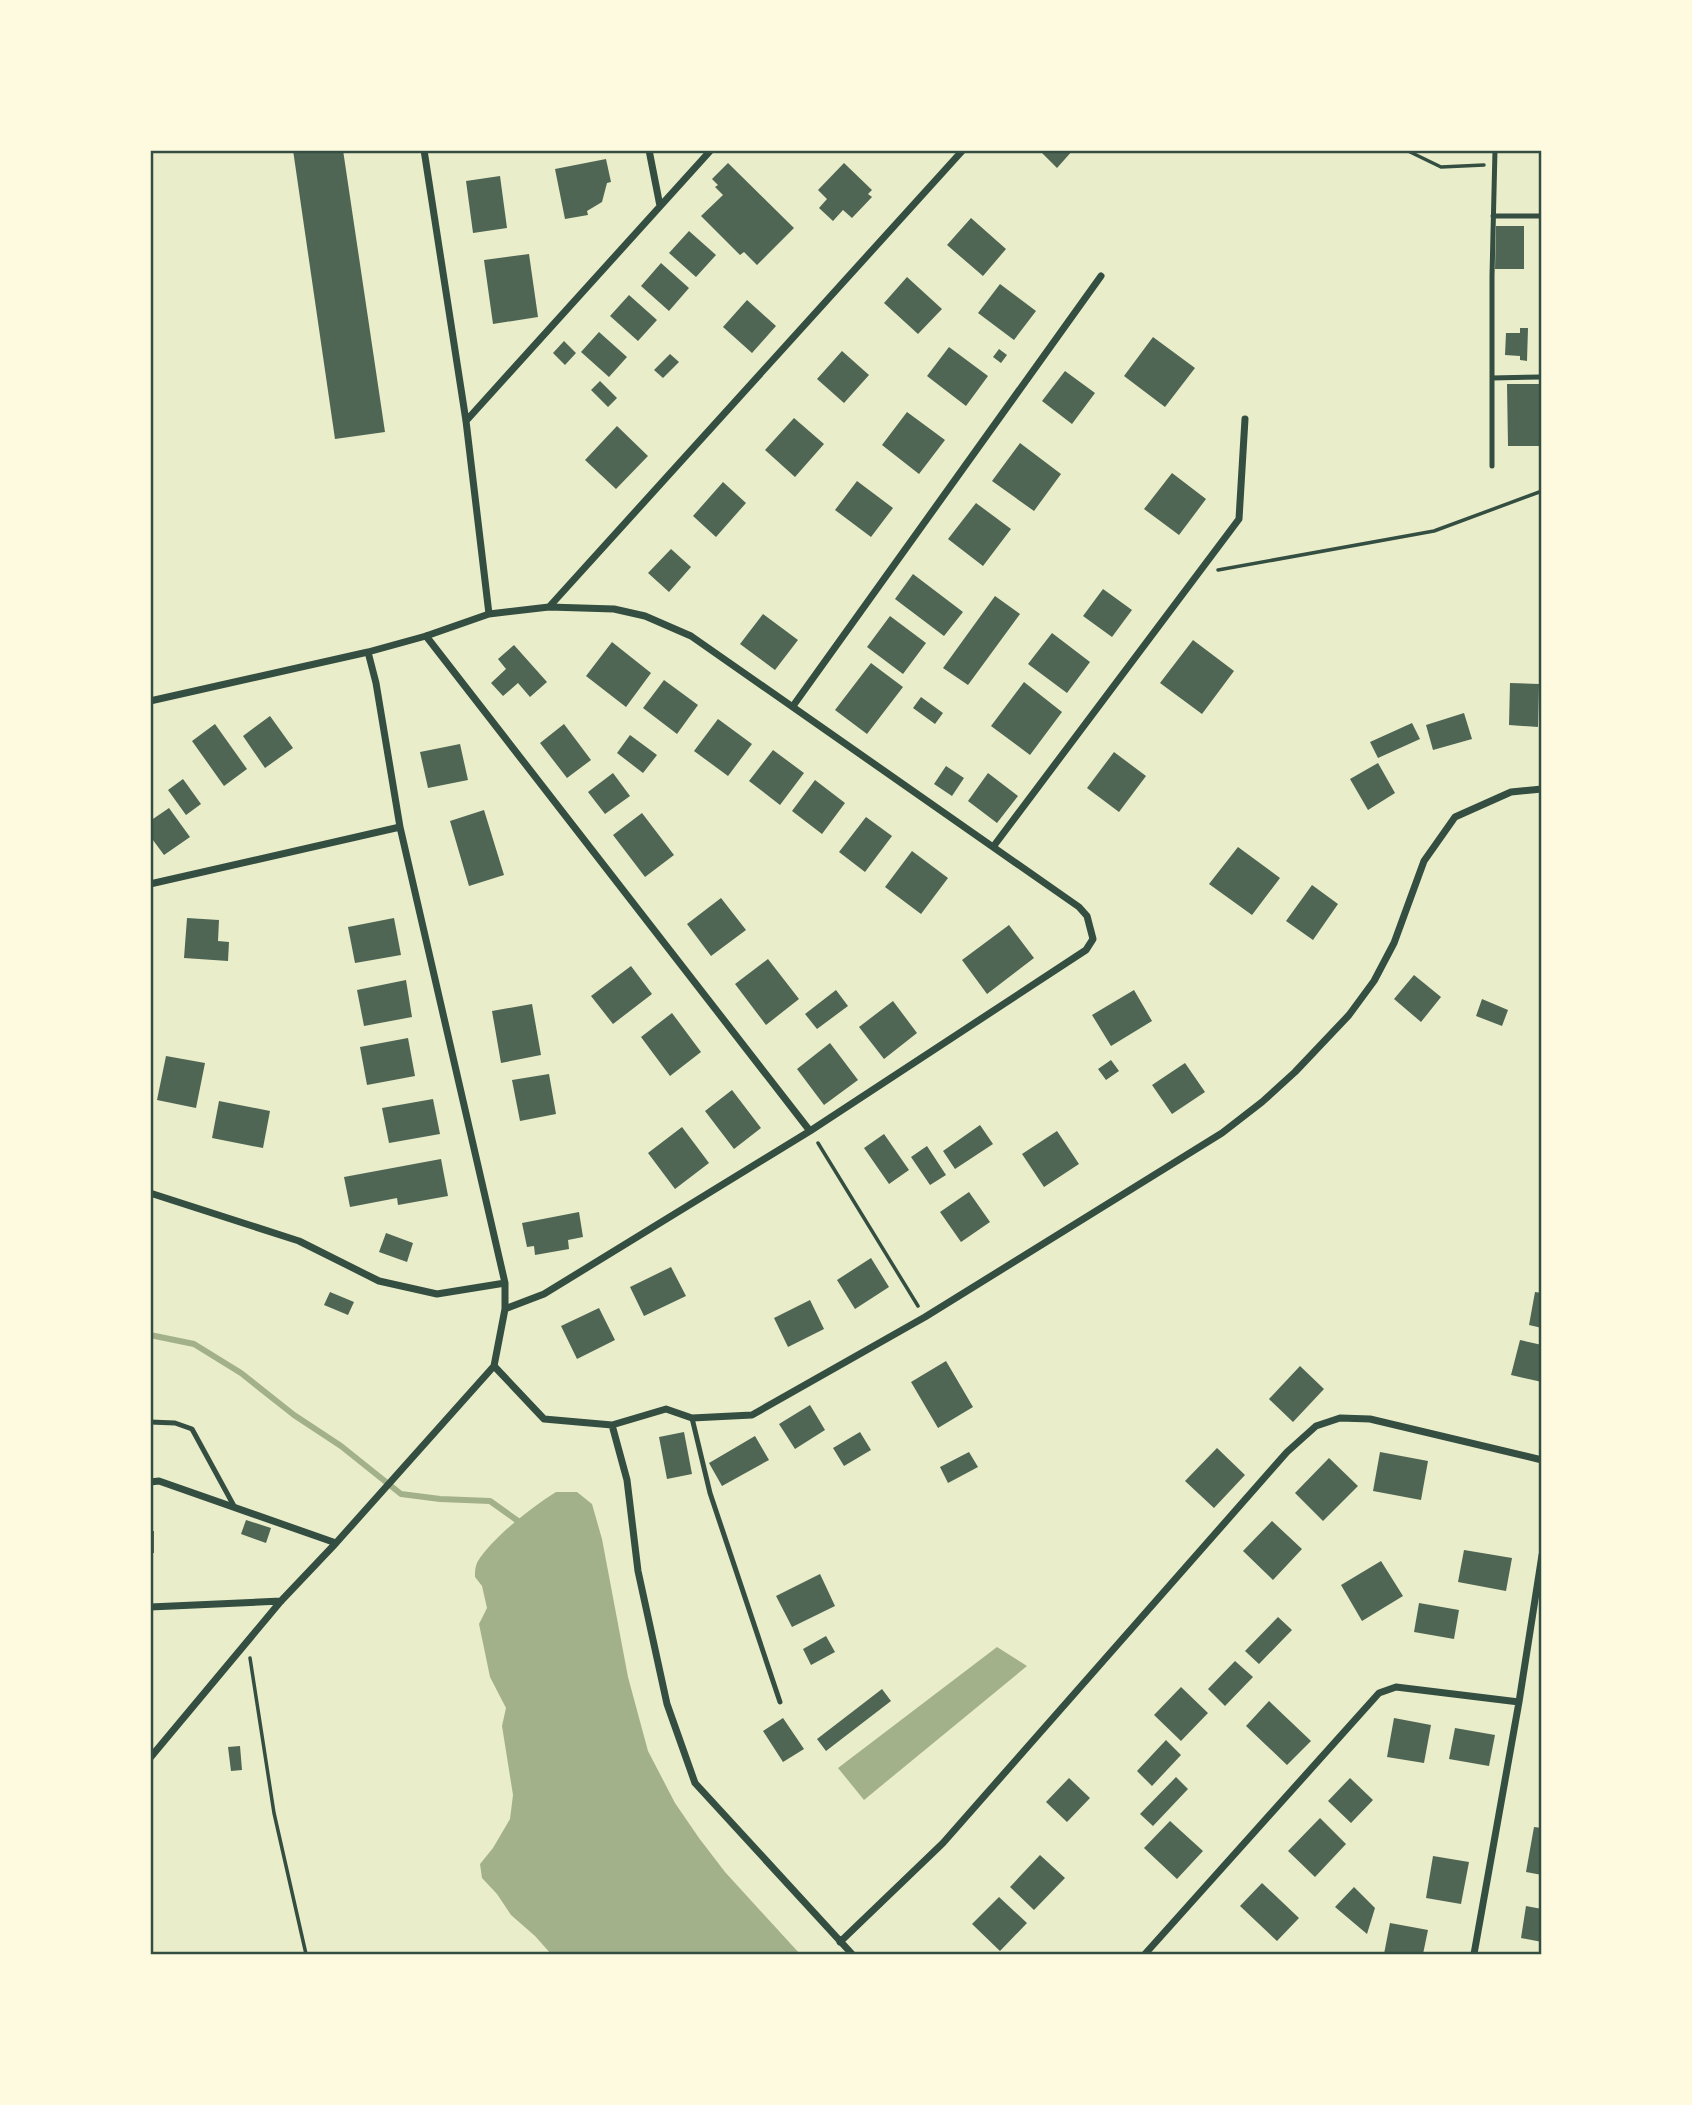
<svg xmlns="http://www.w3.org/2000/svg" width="1692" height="2105" viewBox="0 0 1692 2105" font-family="Commissioner,sans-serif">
	<rect width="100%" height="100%" fill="#e9edc9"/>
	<path fill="#a3b18a" d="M 556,1492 L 577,1492 L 592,1504 L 602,1539 L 628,1677 L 648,1751 L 675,1803 L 699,1838 L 725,1872 L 800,1954 L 551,1954 L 535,1936 L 511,1915 L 497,1894 L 482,1878 L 480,1864 L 493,1848 L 510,1819 L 513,1795 L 502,1726 L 506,1708 L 490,1677 L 479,1624 L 487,1608 L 482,1586 L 475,1577 C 475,1572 475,1566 478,1561 C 493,1537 532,1507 556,1492 Z
		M 997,1647 L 1027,1666 L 864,1800 L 838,1768 Z"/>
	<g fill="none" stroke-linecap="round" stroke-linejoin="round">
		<path stroke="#a3b18a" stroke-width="6" d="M 150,1335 L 194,1344 L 241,1373 L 294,1415 L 341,1446 L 401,1494 L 440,1499 L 490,1501 L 518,1521"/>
	</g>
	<path fill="#4f6655" d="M 293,150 L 343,150 L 385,432 L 335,439 Z
		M 1039,150 L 1073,150 L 1057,168 Z
		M 606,159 L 611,182 L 607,183 L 602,202 L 587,211 L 588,215 L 565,219 L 555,169 Z
		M 728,163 L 794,228 L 757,265 L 744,252 L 740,255 L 701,216 L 723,195 L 715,187 L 718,185 L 712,179 Z
		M 844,163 L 872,190 L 868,194 L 872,197 L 852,218 L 843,210 L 833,221 L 819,208 L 827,199 L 818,190 Z
		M 500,176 L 507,228 L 473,233 L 466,181 Z
		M 971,218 L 1006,249 L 983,276 L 947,245 Z
		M 1496,226 L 1524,226 L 1524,269 L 1495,269 Z
		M 689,231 L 716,255 L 696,277 L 669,253 Z
		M 529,254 L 538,317 L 493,324 L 484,260 Z
		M 661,263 L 689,288 L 669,311 L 641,286 Z
		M 907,277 L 942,309 L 918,334 L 884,303 Z
		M 1000,284 L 1036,311 L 1014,340 L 978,313 Z
		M 629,295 L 657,320 L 638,341 L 610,316 Z
		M 747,300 L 776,326 L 752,353 L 723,327 Z
		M 1520,328 L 1528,328 L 1527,361 L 1520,360 L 1520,356 L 1505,355 L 1506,333 L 1520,333 Z
		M 599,332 L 627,357 L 609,377 L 581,352 Z
		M 1153,337 L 1195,368 L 1165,407 L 1124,376 Z
		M 564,341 L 576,353 L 565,365 L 553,353 Z
		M 949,347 L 988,376 L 966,406 L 927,376 Z
		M 999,349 L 1007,355 L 1001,363 L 993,357 Z
		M 842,351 L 869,375 L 844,403 L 817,379 Z
		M 670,354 L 679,362 L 663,378 L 654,370 Z
		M 1065,371 L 1095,393 L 1072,424 L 1042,401 Z
		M 600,381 L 617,398 L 608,407 L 591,390 Z
		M 1507,384 L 1542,384 L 1542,446 L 1508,446 Z
		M 907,412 L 945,440 L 919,474 L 882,445 Z
		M 794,418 L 824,444 L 795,477 L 765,450 Z
		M 617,426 L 648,456 L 616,489 L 585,460 Z
		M 1020,443 L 1061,474 L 1034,511 L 992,481 Z
		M 1172,473 L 1206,499 L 1179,535 L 1144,509 Z
		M 857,481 L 893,508 L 871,537 L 835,510 Z
		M 723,482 L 746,503 L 716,537 L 693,516 Z
		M 976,503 L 1011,529 L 983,566 L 948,539 Z
		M 671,549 L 691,567 L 669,592 L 648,573 Z
		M 913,574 L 963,612 L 944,636 L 895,599 Z
		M 1103,589 L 1132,610 L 1112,637 L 1083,616 Z
		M 995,596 L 1020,614 L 968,685 L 943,668 Z
		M 763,614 L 798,640 L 775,670 L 740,644 Z
		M 890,616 L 926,643 L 903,674 L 867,647 Z
		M 1052,633 L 1090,662 L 1067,693 L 1028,664 Z
		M 1193,640 L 1234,671 L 1202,714 L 1160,683 Z
		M 612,642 L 651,673 L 626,707 L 586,676 Z
		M 514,645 L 547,682 L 530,697 L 518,683 L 503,696 L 491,683 L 506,669 L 498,659 Z
		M 871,663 L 903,687 L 867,734 L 835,710 Z
		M 664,680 L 698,705 L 677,734 L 643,708 Z
		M 1024,682 L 1062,712 L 1030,755 L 991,726 Z
		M 1510,683 L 1539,684 L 1538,727 L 1509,725 Z
		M 921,697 L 943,713 L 935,724 L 913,708 Z
		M 1464,713 L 1472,739 L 1433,750 L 1426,725 Z
		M 270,716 L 293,748 L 265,768 L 243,736 Z
		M 718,719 L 752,744 L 728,776 L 694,751 Z
		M 1412,723 L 1420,739 L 1378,758 L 1370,742 Z
		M 215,724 L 247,769 L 224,786 L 192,741 Z
		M 564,724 L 591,760 L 567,778 L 540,743 Z
		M 630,735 L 657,755 L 643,773 L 617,753 Z
		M 460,744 L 468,780 L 428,788 L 420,752 Z
		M 773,750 L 804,773 L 780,805 L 749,781 Z
		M 1114,752 L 1146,776 L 1119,812 L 1087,788 Z
		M 1378,763 L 1395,793 L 1368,810 L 1350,779 Z
		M 946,766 L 964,778 L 952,796 L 934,784 Z
		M 613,773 L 630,796 L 605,814 L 588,792 Z
		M 988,773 L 1018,796 L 997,823 L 968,801 Z
		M 183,779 L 201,804 L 186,815 L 168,790 Z
		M 815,780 L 845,803 L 822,834 L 792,811 Z
		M 169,808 L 190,837 L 164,855 L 150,836 L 150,821 Z
		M 484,810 L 504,875 L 469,886 L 450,821 Z
		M 642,813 L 674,855 L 645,877 L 613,835 Z
		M 866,817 L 892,836 L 865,872 L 839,852 Z
		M 1238,847 L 1280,878 L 1252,915 L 1209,884 Z
		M 912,851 L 948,878 L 921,914 L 885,887 Z
		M 1312,885 L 1338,904 L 1313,940 L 1286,921 Z
		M 721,898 L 746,930 L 711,956 L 687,924 Z
		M 187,918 L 219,920 L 218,941 L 229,942 L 228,961 L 184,958 Z
		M 394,918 L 401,955 L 355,963 L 348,927 Z
		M 1009,925 L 1034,958 L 987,994 L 962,960 Z
		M 768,959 L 799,999 L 766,1025 L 735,984 Z
		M 631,966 L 652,994 L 613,1024 L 591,996 Z
		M 1414,975 L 1441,997 L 1421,1022 L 1394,999 Z
		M 406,980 L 412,1017 L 364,1026 L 357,990 Z
		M 836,990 L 848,1006 L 817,1029 L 805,1014 Z
		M 1134,990 L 1152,1021 L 1111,1046 L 1092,1015 Z
		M 1482,999 L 1508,1010 L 1502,1026 L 1476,1016 Z
		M 893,1001 L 917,1033 L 884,1059 L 859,1027 Z
		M 532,1004 L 541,1055 L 501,1063 L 492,1011 Z
		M 672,1013 L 701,1052 L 670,1076 L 641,1037 Z
		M 408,1038 L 415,1076 L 367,1085 L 360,1047 Z
		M 830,1043 L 858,1080 L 824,1105 L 797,1069 Z
		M 166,1056 L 205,1063 L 196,1108 L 157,1100 Z
		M 1111,1060 L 1119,1071 L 1106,1080 L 1098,1069 Z
		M 1185,1063 L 1205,1092 L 1172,1114 L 1152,1085 Z
		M 549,1074 L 556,1114 L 520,1121 L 512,1080 Z
		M 732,1090 L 761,1128 L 734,1149 L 705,1111 Z
		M 433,1099 L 440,1134 L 389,1143 L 382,1108 Z
		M 219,1101 L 270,1111 L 263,1148 L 212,1138 Z
		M 980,1125 L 993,1144 L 955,1169 L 943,1151 Z
		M 682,1127 L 709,1163 L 675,1189 L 648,1153 Z
		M 1057,1131 L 1079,1164 L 1044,1187 L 1022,1154 Z
		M 884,1134 L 909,1170 L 889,1184 L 864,1148 Z
		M 927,1146 L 946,1175 L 930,1185 L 911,1157 Z
		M 441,1159 L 448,1196 L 398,1205 L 397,1198 L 350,1207 L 344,1177 Z
		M 969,1192 L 990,1222 L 961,1242 L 940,1212 Z
		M 579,1212 L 583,1237 L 568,1240 L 569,1249 L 535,1255 L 534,1246 L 527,1247 L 522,1223 Z
		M 386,1233 L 413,1243 L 407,1262 L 379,1252 Z
		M 871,1258 L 889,1287 L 855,1309 L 837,1280 Z
		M 671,1267 L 686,1296 L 644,1316 L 630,1287 Z
		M 330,1292 L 354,1302 L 348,1315 L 324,1305 Z
		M 1535,1292 L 1542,1293 L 1542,1328 L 1529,1325 Z
		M 810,1300 L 824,1329 L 788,1347 L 774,1318 Z
		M 599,1308 L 615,1340 L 577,1359 L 561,1326 Z
		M 1520,1340 L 1542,1345 L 1542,1382 L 1511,1375 Z
		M 946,1361 L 973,1407 L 938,1428 L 911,1382 Z
		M 1300,1366 L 1324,1389 L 1293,1422 L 1269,1399 Z
		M 810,1405 L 825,1430 L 795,1449 L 779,1424 Z
		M 684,1432 L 692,1474 L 667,1479 L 659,1437 Z
		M 860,1432 L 871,1450 L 844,1466 L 833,1448 Z
		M 755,1436 L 769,1460 L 722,1486 L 709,1463 Z
		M 1217,1448 L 1245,1475 L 1214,1508 L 1185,1481 Z
		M 969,1452 L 978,1467 L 948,1483 L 940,1467 Z
		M 1380,1452 L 1428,1461 L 1421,1500 L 1373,1491 Z
		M 1329,1458 L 1358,1486 L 1323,1521 L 1295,1493 Z
		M 246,1520 L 271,1528 L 266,1543 L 241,1534 Z
		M 1272,1521 L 1302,1549 L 1273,1580 L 1243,1551 Z
		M 150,1531 L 154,1531 L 154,1553 L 150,1553 Z
		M 1464,1550 L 1512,1558 L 1506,1591 L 1458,1582 Z
		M 1381,1561 L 1403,1596 L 1362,1621 L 1341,1585 Z
		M 820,1574 L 835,1606 L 792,1627 L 776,1596 Z
		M 1419,1603 L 1459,1610 L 1454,1639 L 1414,1632 Z
		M 1278,1617 L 1292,1630 L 1259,1664 L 1245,1651 Z
		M 826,1636 L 835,1652 L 811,1665 L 803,1649 Z
		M 1235,1661 L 1253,1677 L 1225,1706 L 1208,1689 Z
		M 1181,1687 L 1208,1713 L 1181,1741 L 1154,1715 Z
		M 882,1689 L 891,1701 L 826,1751 L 817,1739 Z
		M 1269,1701 L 1311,1741 L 1287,1765 L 1246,1726 Z
		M 783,1718 L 804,1749 L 783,1762 L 763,1731 Z
		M 1394,1718 L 1431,1725 L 1424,1763 L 1387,1757 Z
		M 1455,1728 L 1495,1735 L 1489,1766 L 1449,1759 Z
		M 1166,1740 L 1181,1755 L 1152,1786 L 1137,1771 Z
		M 240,1746 L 242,1770 L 231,1771 L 228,1747 Z
		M 1176,1777 L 1188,1789 L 1153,1826 L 1140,1814 Z
		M 1069,1778 L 1090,1798 L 1067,1822 L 1046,1802 Z
		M 1350,1778 L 1373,1800 L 1351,1823 L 1328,1801 Z
		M 1320,1818 L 1346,1844 L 1315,1877 L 1288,1851 Z
		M 1170,1821 L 1203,1851 L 1177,1879 L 1144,1848 Z
		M 1534,1827 L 1542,1828 L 1542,1875 L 1526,1872 Z
		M 1040,1855 L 1065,1878 L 1034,1910 L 1010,1887 Z
		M 1433,1856 L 1469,1862 L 1461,1904 L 1426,1898 Z
		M 1262,1883 L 1299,1918 L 1277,1941 L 1240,1906 Z
		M 1354,1887 L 1375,1908 L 1367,1934 L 1335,1907 Z
		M 999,1897 L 1027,1923 L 1000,1951 L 972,1924 Z
		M 1526,1906 L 1542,1909 L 1542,1942 L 1521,1938 Z
		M 1390,1923 L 1428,1930 L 1423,1954 L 1384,1954 Z"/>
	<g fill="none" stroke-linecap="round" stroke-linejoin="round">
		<path stroke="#344e41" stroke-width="3.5" d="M 1406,150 L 1441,167 L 1484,165
			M 1218,570 L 1434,531 L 1542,491
			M 818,1143 L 918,1306
			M 250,1658 L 274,1813 L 306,1954"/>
		<path stroke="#344e41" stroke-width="5" d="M 1493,216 L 1542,216
			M 1492,378 L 1542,377
			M 1492,466 L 1492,276 L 1495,150
			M 692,1418 L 710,1493 L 780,1702
			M 150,1422 L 175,1423 L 192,1429 L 234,1506"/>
		<path stroke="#344e41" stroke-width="7" d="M 424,150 L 466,421 L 489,614
			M 649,150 L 660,206
			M 466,421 L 711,150
			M 549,607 L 963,150
			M 426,636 L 810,1131
			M 150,701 L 368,652 L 426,636 L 489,614 L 549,607 L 614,609 L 645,616 L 691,636 L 1079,907 L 1087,916 L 1093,939 L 1086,950 L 810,1131 L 544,1294 L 505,1309
			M 793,706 L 1101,276
			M 993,847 L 1239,519 L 1245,419
			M 150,884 L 400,827
			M 150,1193 L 299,1241 L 379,1281 L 437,1294 L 505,1283
			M 494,1366 L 544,1419 L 612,1425 L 666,1409 L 692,1418 L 752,1415 L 925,1317 L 1222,1133 L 1262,1102 L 1295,1072 L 1349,1015 L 1374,981 L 1394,943 L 1424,861 L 1455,817 L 1511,792 L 1542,789
			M 612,1425 L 627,1480 L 638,1571 L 667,1704 L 695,1783 L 852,1954
			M 150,1482 L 159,1481 L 336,1543
			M 150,1607 L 281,1601
			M 150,1758 L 281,1601 L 336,1543 L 494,1366 L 505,1309 L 505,1283 L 400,827 L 376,683 L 368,652
			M 840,1942 L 943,1843 L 1287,1452 L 1316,1426 L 1340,1418 L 1370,1419 L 1542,1460
			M 1145,1954 L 1379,1693 L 1396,1687 L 1519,1702
			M 1474,1954 L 1519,1702 L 1542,1555"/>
	</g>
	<rect width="1692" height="2105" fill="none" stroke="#fefae0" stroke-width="304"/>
	<rect x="152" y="152" width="1388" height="1801" fill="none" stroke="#344e41" stroke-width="2.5"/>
</svg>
